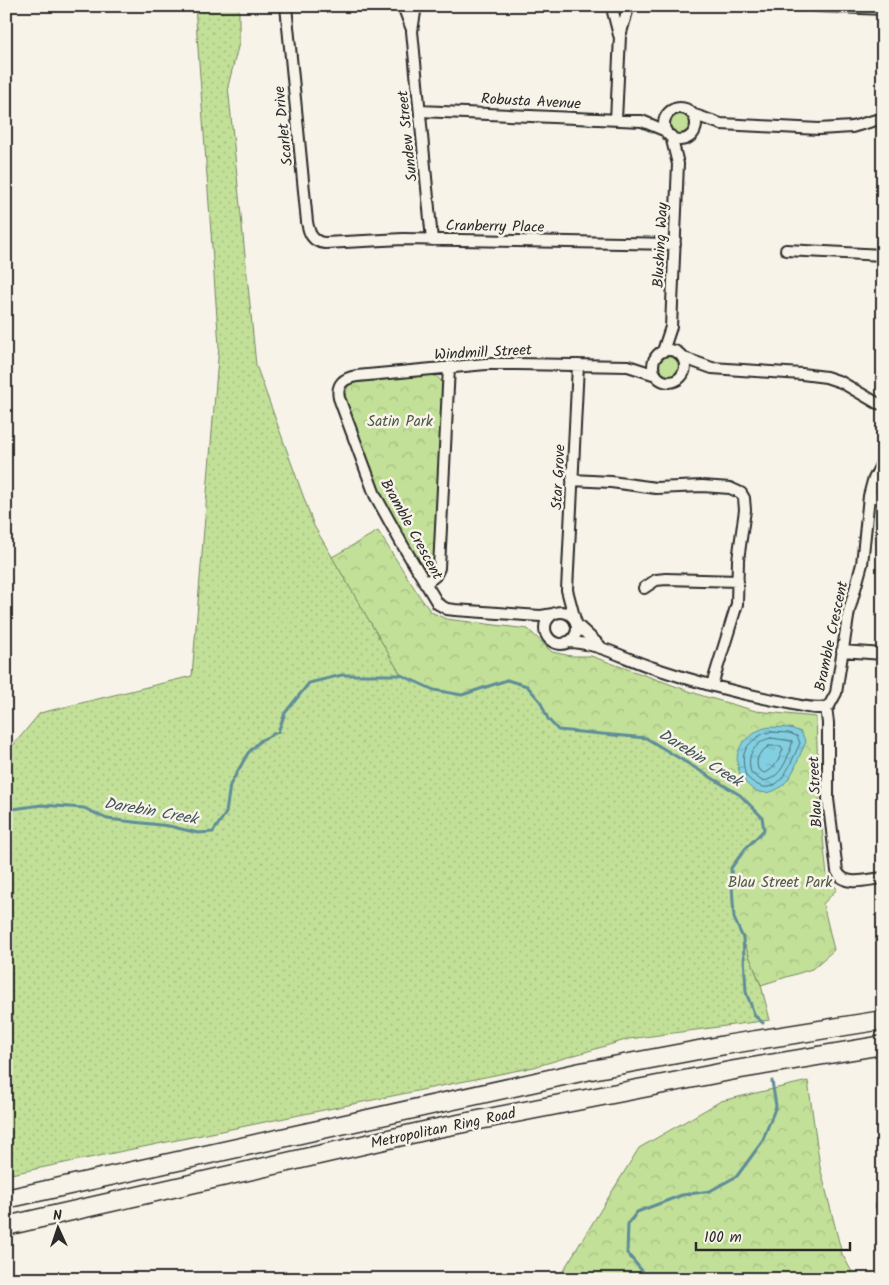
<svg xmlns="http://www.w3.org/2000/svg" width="889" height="1285" viewBox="0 0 889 1285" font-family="Kalam,sans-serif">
	<defs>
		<pattern id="grass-dots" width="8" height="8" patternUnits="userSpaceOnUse" patternTransform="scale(1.25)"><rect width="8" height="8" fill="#c2e098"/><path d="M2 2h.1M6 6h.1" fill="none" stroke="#a7c083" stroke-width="1.8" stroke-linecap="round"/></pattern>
		<pattern id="forest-crowns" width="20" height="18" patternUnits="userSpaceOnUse" patternTransform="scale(1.25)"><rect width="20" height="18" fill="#c2e098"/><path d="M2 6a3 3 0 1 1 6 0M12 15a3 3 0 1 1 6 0" fill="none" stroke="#a7c083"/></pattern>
		<pattern id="water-ripples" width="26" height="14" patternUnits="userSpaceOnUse" patternTransform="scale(1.25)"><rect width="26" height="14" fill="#82cfe1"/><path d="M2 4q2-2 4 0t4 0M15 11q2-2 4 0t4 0" fill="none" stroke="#70b2c1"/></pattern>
	</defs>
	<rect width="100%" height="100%" fill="#f7f3e8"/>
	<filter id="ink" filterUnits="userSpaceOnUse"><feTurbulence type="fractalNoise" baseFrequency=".02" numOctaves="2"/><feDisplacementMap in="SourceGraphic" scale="10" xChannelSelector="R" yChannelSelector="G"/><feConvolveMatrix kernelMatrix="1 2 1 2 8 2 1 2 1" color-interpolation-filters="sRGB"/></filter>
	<g filter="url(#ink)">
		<path fill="url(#grass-dots)" stroke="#768662" d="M 195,6 L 239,6 L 239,43 L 228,86 L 256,365 L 314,526 L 402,675 L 462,695 L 507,680 L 527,686 L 540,701 L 548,719 L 558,730 L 646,738 L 740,795 L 762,817 L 764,830 L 746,848 L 731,868 L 734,918 L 761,985 L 770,1020 L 629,1039 L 534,1067 L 6,1175 L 6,754 L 40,713 L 192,676 L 219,346 Z"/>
		<path fill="url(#forest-crowns)" stroke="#768662" d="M 430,375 C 440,376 442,381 444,390 L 435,569 L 429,574 L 424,570 L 379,491 L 345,396 L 348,386 L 352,383 Z
			M 378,531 L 420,597 L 431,612 L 446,619 L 528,629 L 552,652 L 571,656 L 591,656 L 703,696 L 756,711 L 816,717 L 819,799 L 827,876 L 837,889 L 823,904 L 834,950 L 812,969 L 761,985 L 734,918 L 731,868 L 746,848 L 764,830 L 761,817 L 740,795 L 646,738 L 558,730 L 548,719 L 540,701 L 527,686 L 506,680 L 462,695 L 434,690 L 401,675 L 332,557 Z
			M 808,1081 L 820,1167 L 842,1254 L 856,1279 L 558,1279 L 639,1148 L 721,1101 Z"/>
		<path fill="#c2e098" stroke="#768662" d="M670 124a10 10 0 1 1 20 0a10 10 0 1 1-20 0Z
			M659 366a10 10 0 1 1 20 0a10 10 0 1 1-20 0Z"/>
		<path fill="url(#water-ripples)" stroke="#5f8d98" d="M 771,727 L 790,728 L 801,732 L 806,742 C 798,756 796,772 784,784 C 756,811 725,768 742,744 C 743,741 748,738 751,736 C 758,730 762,728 771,727 Z"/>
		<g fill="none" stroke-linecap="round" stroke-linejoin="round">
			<path stroke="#4e6d74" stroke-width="1" d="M 771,732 L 789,733 L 797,736 L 800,743 C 789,766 777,807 746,776 C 742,761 741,750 754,740 C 760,735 763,733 771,732 Z
				M 771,738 L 792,741 L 792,743 C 788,759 780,780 762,781 L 751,773 C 748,759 749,752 760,743 C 764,740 766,739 771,738 Z
				M 769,746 L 781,746 L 783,749 C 779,759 775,770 764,773 L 758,769 C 755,757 759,753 769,746 Z"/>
			<path stroke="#5f8d98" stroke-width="3" d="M 6,810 L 41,805 L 84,808 L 107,819 L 169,826 L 198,833 L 213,832 L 226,813 L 230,785 L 248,753 L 261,740 L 278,732 L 285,713 L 309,683 L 342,675 L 401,675 L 434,690 L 462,695 L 507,680 L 527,686 L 540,701 L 548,719 L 558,730 L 646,738 L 740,795 L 762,817 L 764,830 L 746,848 L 731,868 L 734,918 L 743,938 L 746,992 L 755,1016 L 763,1023
				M 649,1279 L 627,1253 L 628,1224 L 637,1212 L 682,1195 L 710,1191 L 737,1176 L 762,1142 L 776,1106 L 772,1081"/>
			<defs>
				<path id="street" d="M 286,6 L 307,222 C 309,233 312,242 325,243 L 403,239 L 675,244
					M 403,6 L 411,27
					M 416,6 L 412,31 L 432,240
					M 816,6 L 883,9
					M 612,8 L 619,35
					M664 124a16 16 0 1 1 32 0a16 16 0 1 1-32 0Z
					M 420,111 L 642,121 L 666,131
					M 692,114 L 721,124 L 819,129 L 852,127 L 883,118
					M 616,120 L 620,36 L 628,8
					M 786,250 L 883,255
					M653 366a16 16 0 1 1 32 0a16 16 0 1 1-32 0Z
					M 663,351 L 671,327 L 678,164 L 671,136
					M 684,358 L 712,368 L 802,374 L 826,377 L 841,382 L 877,403 L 883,404
					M 572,480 L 611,482 L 656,488 L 702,486 L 730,488 L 741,493 L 744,498 L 745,510 L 738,560 L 737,604 L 712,685
					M 869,496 L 883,498
					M 425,584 L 435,576 L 439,568 L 449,367
					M 644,588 L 656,580 L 666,579 L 738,581
					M545 628a16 16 0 1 1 32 0a16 16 0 1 1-32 0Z
					M 553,614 L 541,616 L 525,615 L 455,610 L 447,609 L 438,604 L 402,544 L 375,495 L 339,398 C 336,384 344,378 357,376 L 486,364 L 517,364 L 628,366 L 656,375
					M 575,620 L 567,590 L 578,365
					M 576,624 L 600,646
					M 567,642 C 598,642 625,659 654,668 C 696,682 740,694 784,702 C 797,705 817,711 829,706 L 836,693 L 849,611 L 862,564 L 869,496 L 873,481 L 883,461
					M 842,651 L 883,654
					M 826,707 L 828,723 L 828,799 L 837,871 C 844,888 868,879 883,878
					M 882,1206 L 883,1206"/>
				<path id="highway" d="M 6,1199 L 581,1072 L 725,1045 L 883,1020
					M 6,1226 L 433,1129 L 735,1070 L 883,1045"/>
			</defs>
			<use href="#street" stroke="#2b2b2b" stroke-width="14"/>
			<use href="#highway" stroke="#2b2b2b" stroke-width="21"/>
			<use href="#street" stroke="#f7f3e8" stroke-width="10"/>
			<use href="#highway" stroke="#f7f3e8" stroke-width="18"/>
		</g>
	</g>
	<g text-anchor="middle" stroke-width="5" stroke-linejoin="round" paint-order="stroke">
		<g font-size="15" fill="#2b2b2b" stroke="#f7f3e8">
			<text transform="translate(531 101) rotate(3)" y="5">Robusta Avenue</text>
			<text transform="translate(283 126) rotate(-96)" y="5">Scarlet Drive</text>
			<text transform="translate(407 136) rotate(-96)" y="5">Sundew Street</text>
			<text transform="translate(495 226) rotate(1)" y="5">Cranberry Place</text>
			<text transform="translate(660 245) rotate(-87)" y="5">Blushing Way</text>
			<text transform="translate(483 352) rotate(-3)" y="5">Windmill Street</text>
			<text transform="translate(558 477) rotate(-87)" y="5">Star Grove</text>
			<text transform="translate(412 529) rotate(61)" y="5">Bramble Crescent</text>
			<text transform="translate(831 636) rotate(-78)" y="5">Bramble Crescent</text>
			<text transform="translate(815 792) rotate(-93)" y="5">Blau Street</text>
			<text transform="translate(443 1128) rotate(-12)" y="5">Metropolitan Ring Road</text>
		</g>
		<g font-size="15" fill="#515846" stroke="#f7f3e8">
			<text x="400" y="426">Satin Park</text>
			<text x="780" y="887">Blau Street Park</text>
		</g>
		<g font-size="16" font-style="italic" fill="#415458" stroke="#f7f3e8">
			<text transform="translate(701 757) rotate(32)" y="6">Darebin Creek</text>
			<text transform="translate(151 810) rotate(10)" y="6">Darebin Creek</text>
		</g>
	</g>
	<rect width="889" height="1285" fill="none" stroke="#f7f3e8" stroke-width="25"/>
	<rect x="12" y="12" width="864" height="1260" fill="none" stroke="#2b2b2b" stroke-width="2" filter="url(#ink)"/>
	<g transform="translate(58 1228) rotate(357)" stroke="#f7f3e8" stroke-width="4" paint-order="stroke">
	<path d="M0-4L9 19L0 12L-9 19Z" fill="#2b2b2b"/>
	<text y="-8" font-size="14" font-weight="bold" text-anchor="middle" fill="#2b2b2b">N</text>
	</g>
	<path d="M696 1242v8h154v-8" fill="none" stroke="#2b2b2b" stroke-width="2.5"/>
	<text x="704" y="1242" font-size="15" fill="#2b2b2b" stroke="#f7f3e8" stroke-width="4" paint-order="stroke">100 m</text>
</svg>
